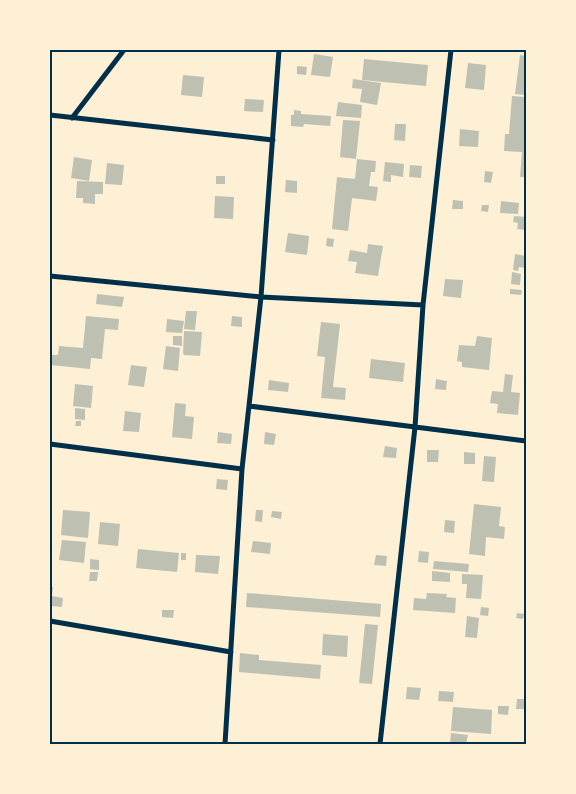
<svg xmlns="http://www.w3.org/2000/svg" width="576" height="794" viewBox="0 0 576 794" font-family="'DejaVu Sans',sans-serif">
	<rect width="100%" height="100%" fill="#fdf0d5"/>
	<path fill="#bec0b2" d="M 314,54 L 333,57 L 330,77 L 311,75 Z
		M 520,55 L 526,56 L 526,95 L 515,94 Z
		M 364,59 L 428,65 L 426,86 L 362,80 Z
		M 468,63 L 486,65 L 484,90 L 465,88 Z
		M 297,66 L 307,67 L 306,75 L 297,74 Z
		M 183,75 L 204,77 L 202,97 L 181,95 Z
		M 353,79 L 381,83 L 377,105 L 360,102 L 362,89 L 352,88 Z
		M 512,96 L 526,97 L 526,177 L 520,177 L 522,152 L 504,151 L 505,134 L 509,134 Z
		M 245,99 L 264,100 L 263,112 L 244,111 Z
		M 338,102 L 362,105 L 361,118 L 336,116 Z
		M 294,110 L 301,111 L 301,114 L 331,116 L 330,126 L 304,124 L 303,127 L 291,126 L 291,115 L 294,115 Z
		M 343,120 L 360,121 L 356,159 L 340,157 Z
		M 395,124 L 406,124 L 405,141 L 394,140 Z
		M 460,129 L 479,131 L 478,147 L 459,146 Z
		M 74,157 L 92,160 L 89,181 L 71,178 Z
		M 357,159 L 376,161 L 375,172 L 371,172 L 369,186 L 378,187 L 376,201 L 352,198 L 348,231 L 332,229 L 337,177 L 355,179 Z
		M 385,162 L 404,164 L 403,177 L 391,175 L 391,182 L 383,181 Z
		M 107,163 L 124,165 L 122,185 L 105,184 Z
		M 410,165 L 422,166 L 421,178 L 409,177 Z
		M 485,171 L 493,172 L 491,183 L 484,182 Z
		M 216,176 L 225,176 L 225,184 L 216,184 Z
		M 286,180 L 297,181 L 297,193 L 285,192 Z
		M 77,181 L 103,182 L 103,194 L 95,194 L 95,204 L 83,203 L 83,198 L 76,198 Z
		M 215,196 L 234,197 L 233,219 L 214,218 Z
		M 453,200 L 463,201 L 463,209 L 452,209 Z
		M 501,201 L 519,203 L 518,214 L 500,213 Z
		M 482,205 L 489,205 L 488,212 L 481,211 Z
		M 514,216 L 526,217 L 525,230 L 517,229 L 518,223 L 513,222 Z
		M 288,233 L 309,236 L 307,255 L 285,252 Z
		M 327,238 L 334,239 L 333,247 L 326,246 Z
		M 368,244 L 383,246 L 378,276 L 355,273 L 357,262 L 348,261 L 350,250 L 367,253 Z
		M 515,254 L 526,256 L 526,268 L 519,267 L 518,271 L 513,270 Z
		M 512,272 L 521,274 L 520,285 L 511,284 Z
		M 445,279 L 463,280 L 461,298 L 443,296 Z
		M 510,289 L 522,290 L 521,295 L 510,294 Z
		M 97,294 L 124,297 L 122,307 L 96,304 Z
		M 186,311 L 197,311 L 195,330 L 184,329 Z
		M 86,316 L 119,319 L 118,330 L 105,329 L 102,359 L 91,358 L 90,369 L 50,365 L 50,355 L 58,355 L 59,346 L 83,348 Z
		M 232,316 L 242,317 L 242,327 L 231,326 Z
		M 167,319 L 184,321 L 182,333 L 166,332 Z
		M 321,322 L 340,324 L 333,387 L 346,388 L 345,400 L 321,398 L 325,357 L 317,356 Z
		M 184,331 L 202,332 L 200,356 L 184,355 L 183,353 Z
		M 173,336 L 182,336 L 182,346 L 173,345 Z
		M 477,336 L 492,338 L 489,370 L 462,367 L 462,362 L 457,361 L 459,345 L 475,346 Z
		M 166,346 L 180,348 L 178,371 L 163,369 Z
		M 371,359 L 405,363 L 403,382 L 369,378 Z
		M 131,365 L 147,367 L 144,387 L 128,385 Z
		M 505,374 L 513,375 L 511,392 L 520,393 L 518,415 L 497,413 L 498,404 L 490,403 L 492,391 L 503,392 Z
		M 436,379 L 447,381 L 446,390 L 435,389 Z
		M 269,380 L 289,383 L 288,392 L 268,390 Z
		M 75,384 L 93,386 L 91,408 L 73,406 Z
		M 175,403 L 186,404 L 185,416 L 194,417 L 192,439 L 172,437 Z
		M 75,408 L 85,409 L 85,420 L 75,419 Z
		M 125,411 L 141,413 L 139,432 L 123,431 Z
		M 76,421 L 81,421 L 81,426 L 75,426 Z
		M 218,432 L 232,434 L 231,444 L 217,443 Z
		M 265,432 L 276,434 L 274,445 L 264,444 Z
		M 385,446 L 397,448 L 396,458 L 383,457 Z
		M 427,450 L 439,450 L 438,462 L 427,462 Z
		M 464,452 L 475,453 L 475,464 L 464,464 Z
		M 484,456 L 496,457 L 494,482 L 482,481 Z
		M 217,479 L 228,480 L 227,490 L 216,489 Z
		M 474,504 L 501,507 L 499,526 L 505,527 L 504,539 L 486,537 L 485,556 L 469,554 Z
		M 63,510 L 90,512 L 88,538 L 61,535 Z
		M 256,510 L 263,510 L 262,522 L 255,521 Z
		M 272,511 L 282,512 L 281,519 L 271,517 Z
		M 445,520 L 455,521 L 454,533 L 444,532 Z
		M 100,522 L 120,524 L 118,546 L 98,544 Z
		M 62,540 L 86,542 L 84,563 L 59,560 Z
		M 253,541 L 271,543 L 270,554 L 251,552 Z
		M 138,549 L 179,553 L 177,572 L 136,568 Z
		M 419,551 L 429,552 L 428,563 L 418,562 Z
		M 181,553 L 186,553 L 186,560 L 181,560 Z
		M 196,555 L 220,556 L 218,574 L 195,572 Z
		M 376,555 L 387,556 L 386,566 L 374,565 Z
		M 90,559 L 99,560 L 99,570 L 90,569 Z
		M 434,561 L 469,564 L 468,572 L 433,569 Z
		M 432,571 L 450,573 L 450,582 L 432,581 Z
		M 90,572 L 98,572 L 97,581 L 89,581 Z
		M 462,574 L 483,575 L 481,599 L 466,598 L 467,584 L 462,584 Z
		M 50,587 L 53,587 L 52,596 L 63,598 L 62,607 L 51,606 L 52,598 L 50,598 Z
		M 247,593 L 381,604 L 380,617 L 246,607 Z
		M 427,593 L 447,594 L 446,597 L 456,598 L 455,613 L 413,610 L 414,598 L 426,599 Z
		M 481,607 L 489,608 L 488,616 L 480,615 Z
		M 162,610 L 174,610 L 173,618 L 162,617 Z
		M 517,613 L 524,614 L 523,619 L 516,618 Z
		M 467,616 L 479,618 L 477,638 L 465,637 Z
		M 365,624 L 378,625 L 372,684 L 359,683 Z
		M 323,634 L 348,636 L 347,657 L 322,655 Z
		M 240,653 L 259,655 L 259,660 L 321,665 L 320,679 L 239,672 Z
		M 407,687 L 421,688 L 419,700 L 406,699 Z
		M 439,691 L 454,692 L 453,702 L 438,701 Z
		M 517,699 L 526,699 L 526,717 L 524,717 L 524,709 L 516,709 Z
		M 498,706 L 509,706 L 508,715 L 498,714 Z
		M 453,707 L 492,710 L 491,734 L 451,731 Z
		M 451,733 L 468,735 L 466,744 L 450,744 Z"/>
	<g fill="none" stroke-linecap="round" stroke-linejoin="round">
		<path stroke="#003049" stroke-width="5" d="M 50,115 L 273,140
			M 72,118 L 124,50
			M 50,276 L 261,297 L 423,305
			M 249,406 L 526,441
			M 50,444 L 242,469
			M 50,621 L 231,652
			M 225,744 L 242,469 L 261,297 L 279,50
			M 380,744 L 415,427 L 423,305 L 451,50"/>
	</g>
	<rect width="576" height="794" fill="none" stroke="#fdf0d5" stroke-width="102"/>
	<rect x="51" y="51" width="474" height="692" fill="none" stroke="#003049" stroke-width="2"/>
</svg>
